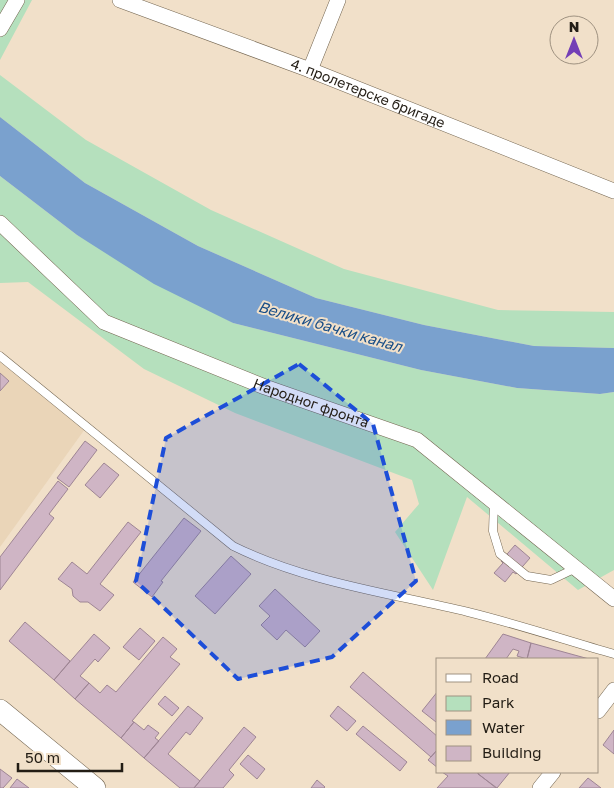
<svg xmlns="http://www.w3.org/2000/svg" width="614" height="788" viewBox="0 0 614 788" font-family="'Golos Text',sans-serif">
	<rect width="100%" height="100%" fill="#f1e0c9"/>
	<path fill="#ead5b8" d="M 0,360 L 85,429 L 0,547 Z"/>
	<path fill="#b5e0bd" d="M 0,0 L 32,0 L 0,60 Z
		M 0,75 L 86,140 L 211,210 L 344,269 L 498,310 L 614,312 L 614,348 L 534,346 L 424,325 L 316,298 L 198,246 L 85,183 L 0,117 Z
		M 0,176 L 77,235 L 233,323 L 421,370 L 517,388 L 600,394 L 614,392 L 614,570 L 578,590 L 467,497 L 433,590 L 395,532 L 419,504 L 412,480 L 235,413 L 144,369 L 28,282 L 0,283 Z"/>
	<path fill="#7aa1ce" d="M 0,117 L 85,183 L 198,246 L 316,298 L 424,325 L 534,346 L 614,348 L 614,392 L 600,394 L 517,388 L 421,370 L 233,323 L 154,284 L 77,235 L 0,176 Z"/>
	<path fill="#cfb5c5" stroke="#9e8594" d="M 0,373 L 9,381 L 0,391 Z
		M 85,441 L 97,450 L 69,487 L 57,478 Z
		M 104,463 L 119,475 L 100,498 L 85,485 Z
		M 58,481 L 68,489 L 49,514 L 54,518 L 0,590 L 0,557 Z
		M 184,518 L 201,531 L 161,581 L 163,582 L 152,597 L 133,582 Z
		M 128,522 L 141,532 L 100,584 L 114,595 L 100,611 L 88,602 L 80,602 L 73,596 L 72,589 L 58,579 L 72,562 L 87,574 Z
		M 515,545 L 530,558 L 516,574 L 513,572 L 505,582 L 494,573 L 503,563 L 501,561 Z
		M 231,556 L 251,574 L 215,614 L 195,596 Z
		M 275,589 L 320,631 L 305,647 L 286,630 L 277,640 L 261,625 L 270,616 L 259,606 Z
		M 25,622 L 70,661 L 54,680 L 9,641 Z
		M 140,628 L 155,641 L 139,660 L 123,647 Z
		M 94,634 L 110,648 L 98,662 L 95,659 L 80,676 L 89,683 L 75,699 L 54,680 Z
		M 503,634 L 531,643 L 527,659 L 517,656 L 519,651 L 513,649 L 506,659 L 485,659 Z
		M 163,637 L 177,649 L 170,657 L 180,664 L 132,721 L 134,722 L 121,738 L 75,699 L 89,683 L 100,693 L 107,685 L 116,692 Z
		M 531,643 L 589,659 L 527,659 Z
		M 363,672 L 438,737 L 438,749 L 431,757 L 350,687 Z
		M 438,691 L 438,720 L 436,722 L 422,711 Z
		M 165,696 L 179,708 L 172,716 L 158,704 Z
		M 188,706 L 203,718 L 190,735 L 186,732 L 168,754 L 200,781 L 194,788 L 180,788 L 144,758 Z
		M 338,706 L 356,721 L 347,731 L 330,716 Z
		M 134,722 L 144,730 L 148,725 L 159,733 L 155,738 L 159,741 L 144,758 L 121,738 Z
		M 363,726 L 407,762 L 400,771 L 356,734 Z
		M 244,727 L 256,737 L 229,770 L 234,775 L 223,788 L 194,788 Z
		M 614,730 L 614,754 L 603,745 Z
		M 438,749 L 438,768 L 428,760 Z
		M 248,755 L 265,769 L 257,779 L 240,764 Z
		M 0,769 L 12,778 L 3,788 L 0,788 Z
		M 442,772 L 476,772 L 496,788 L 437,788 L 448,776 Z
		M 480,772 L 510,772 L 497,788 L 478,774 Z
		M 588,778 L 601,788 L 579,788 Z
		M 17,779 L 29,788 L 10,788 Z
		M 317,780 L 325,787 L 324,788 L 311,788 Z"/>
	<g fill="none" stroke-linecap="round" stroke-linejoin="round">
		<defs>
			<path id="lane" d="M 0,356 L 233,546 C 306,582 389,593 468,612 C 517,624 565,640 614,654
				M 494,502 L 493,531 L 500,554 L 527,576 L 551,580 L 576,568"/>
			<g id="street">
				<path id="s1" d="M 120,0 L 310,70 L 614,191"/>
				<path d="M 0,29 L 17,0"/>
				<path d="M 310,70 L 338,0"/>
				<path id="s2" d="M 0,223 L 104,322 L 265,387 L 417,440 L 614,599"/>
				<path d="M 598,711 L 614,690"/>
				<path d="M 540,788 L 553,772"/>
			</g>
			<path id="secondary" d="M 0,710 L 95,788"/>
		</defs>
		<use href="#lane" stroke="#746651" stroke-width="9"/>
		<use href="#street" stroke="#746651" stroke-width="16"/>
		<use href="#secondary" stroke="#746651" stroke-width="22"/>
		<use href="#lane" stroke="#fff" stroke-width="8"/>
		<use href="#street" stroke="#fff" stroke-width="15"/>
		<use href="#secondary" stroke="#fff" stroke-width="21"/>
	</g>
	<path fill="#1d4ed8" fill-opacity="0.2" stroke="#1d4ed8" stroke-width="4" stroke-dasharray="10 6" stroke-linejoin="round" d="M 299,364 L 373,424 L 416,581 L 332,657 L 238,679 L 136,581 L 166,438 Z"/>
	<g text-anchor="middle" stroke-width="4" stroke-linejoin="round" paint-order="stroke">
		<g font-size="14" fill="#231d15" stroke="#f1e0c9">
			<text dy="5" stroke="none"><textPath href="#s1" startOffset="265">4. пролетерске бригаде</textPath></text>
			<text dy="5" stroke="none"><textPath href="#s2" startOffset="366">Народног фронта</textPath></text>
		</g>
		<g font-size="15" font-style="italic" fill="#194e87" stroke="#f1e0c9">
			<text transform="translate(330 327) rotate(16)" y="5">Велики бачки канал</text>
		</g>
	</g>
	<rect x="436" y="658" width="162" height="115" fill="#f1e0c9" stroke="#9f9281"/>
	<rect x="446" y="674" width="25" height="8" fill="#ffffff" stroke="#9f9281"/>
	<text x="482" y="683" font-size="15" fill="#231d15">Road</text>
	<rect x="446" y="696" width="25" height="15" fill="#b5e0bd" stroke="#9f9281"/>
	<text x="482" y="708" font-size="15" fill="#231d15">Park</text>
	<rect x="446" y="720" width="25" height="15" fill="#7aa1ce" stroke="#9f9281"/>
	<text x="482" y="733" font-size="15" fill="#231d15">Water</text>
	<rect x="446" y="746" width="25" height="15" fill="#cfb5c5" stroke="#9f9281"/>
	<text x="482" y="758" font-size="15" fill="#231d15">Building</text>
	<g transform="translate(574 40)"><circle r="24" fill="#f1e0c9" stroke="#9f9281"/>
	<path d="M0-4L9 19L0 12L-9 19Z" fill="#743fb6"/>
	<text y="-8" font-size="14" font-weight="bold" text-anchor="middle" fill="#231d15">N</text>
	</g>
	<path d="M18 763v8h104v-8" fill="none" stroke="#231d15" stroke-width="2.5"/>
	<text x="25" y="763" font-size="15" fill="#231d15" stroke="#f1e0c9" stroke-width="4" paint-order="stroke">50 m</text>
</svg>
